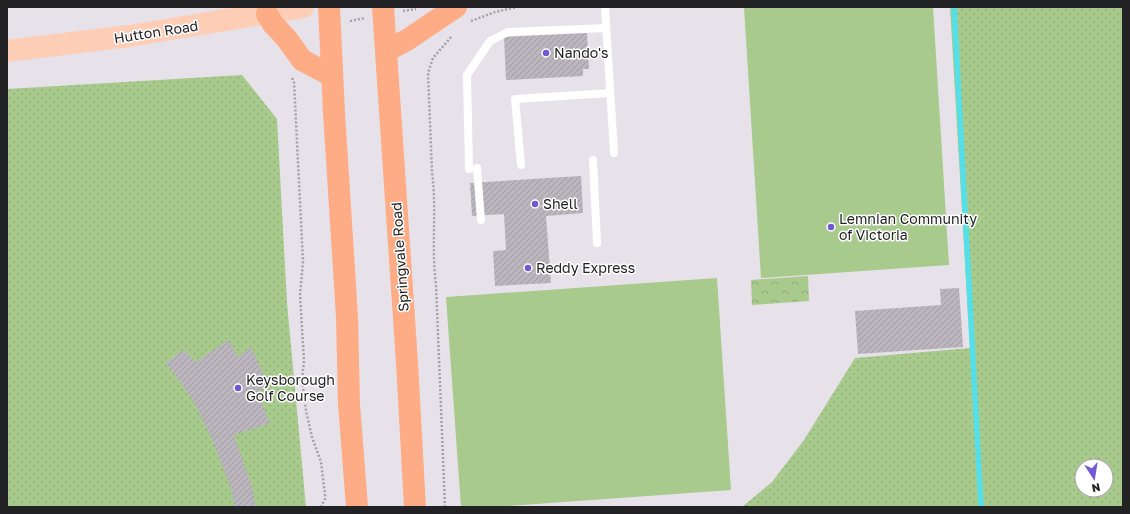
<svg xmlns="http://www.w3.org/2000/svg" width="1130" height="514" viewBox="0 0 1130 514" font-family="'Golos Text',sans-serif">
	<defs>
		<pattern id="grass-dots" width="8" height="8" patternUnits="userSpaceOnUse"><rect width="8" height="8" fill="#a8ca8c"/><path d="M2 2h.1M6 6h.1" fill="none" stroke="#90ad78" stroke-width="1.8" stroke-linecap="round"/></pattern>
		<pattern id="park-crowns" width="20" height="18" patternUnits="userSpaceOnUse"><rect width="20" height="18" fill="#a8ca8c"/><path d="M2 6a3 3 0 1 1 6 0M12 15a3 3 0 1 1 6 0" fill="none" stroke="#90ad78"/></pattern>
		<pattern id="building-hatch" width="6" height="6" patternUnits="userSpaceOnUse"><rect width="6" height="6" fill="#bbb6bd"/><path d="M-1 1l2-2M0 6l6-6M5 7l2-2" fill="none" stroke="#a09ca2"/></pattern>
	</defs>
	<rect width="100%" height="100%" fill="#e7e2ea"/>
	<path fill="url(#grass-dots)" fill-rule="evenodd" d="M 950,7 L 1123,7 L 1123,507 L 742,507 L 772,482 L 804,440 L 855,358 L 970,348 ZM 1082,466 L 1106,466 L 1106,490 L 1082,490 Z
		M 242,75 L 277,119 L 287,303 L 306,507 L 7,507 L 7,89 Z"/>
	<path fill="url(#park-crowns)" d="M 808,276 L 809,301 L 752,305 L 751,280 Z"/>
	<path fill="#a8ca8c" d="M 744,7 L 933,7 L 949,265 L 761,278 Z
		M 717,278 L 731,490 L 494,507 L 461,507 L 446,297 Z"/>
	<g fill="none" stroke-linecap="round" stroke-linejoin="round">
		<path stroke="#55e0e9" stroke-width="5.5" d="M 954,7 L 981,507"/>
	</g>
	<path fill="url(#building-hatch)" d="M 587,33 L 589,69 L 583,69 L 583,76 L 506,80 L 504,37 Z
		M 581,176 L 583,213 L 546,216 L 551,283 L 495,286 L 493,251 L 506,250 L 504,214 L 472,216 L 470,183 Z
		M 959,288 L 963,347 L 858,354 L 855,311 L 941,305 L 940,289 Z
		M 228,340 L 238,357 L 251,347 L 268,385 L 257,392 L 270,423 L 234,435 L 252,487 L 256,507 L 235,507 L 231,488 L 212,439 L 193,400 L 166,363 L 183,350 L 196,362 Z"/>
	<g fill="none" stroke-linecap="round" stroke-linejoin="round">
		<path stroke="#a3a0a6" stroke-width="2.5" stroke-dasharray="2 2" stroke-linecap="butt" d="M 403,11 L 416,9
			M 350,21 L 365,18
			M 471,21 L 495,12 L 517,7
			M 292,78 L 294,82 L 303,262 L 300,295 L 304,361 L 302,379 L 306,411 L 312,437 L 321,462 L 325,495 L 325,499 L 321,507
			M 445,507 L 436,285 C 431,247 437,209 432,172 L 428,73 L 433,58 L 452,36"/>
		<path stroke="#fff" stroke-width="8" d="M 605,7 L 614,153
			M 593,160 L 597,243
			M 521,165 L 515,99 L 610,93
			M 477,168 L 481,220
			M 469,169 L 467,75 L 490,41 L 508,32 L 606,28"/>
		<path stroke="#fecdb6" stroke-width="22" d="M 7,51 L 129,36 L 303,7"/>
		<path stroke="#fdac86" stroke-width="22" d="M 329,7 L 334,113 L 347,317 L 349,404 L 357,507
			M 383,7 L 407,363 L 415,507
			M 267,14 L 273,24 L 287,39 L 302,60 L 332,76
			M 386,51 L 407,40 L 456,7"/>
	</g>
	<g fill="#7159d3" stroke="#fff" stroke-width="1.5">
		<circle cx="546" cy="53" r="4"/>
		<circle cx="535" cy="204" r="4"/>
		<circle cx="831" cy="227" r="4"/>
		<circle cx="528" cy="268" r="4"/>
		<circle cx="238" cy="388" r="4"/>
	</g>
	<g text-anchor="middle" stroke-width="3" stroke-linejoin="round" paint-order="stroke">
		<g font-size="14" fill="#222123" stroke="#fff">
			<text transform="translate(156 32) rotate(-9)" y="5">Hutton Road</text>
			<text transform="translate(400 257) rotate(-94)" y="5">Springvale Road</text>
		</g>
		<g font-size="14" fill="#222123" stroke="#fff" text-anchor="start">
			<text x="554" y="58">Nando's</text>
			<text x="543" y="209">Shell</text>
			<text x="839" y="224">Lemnian Community<tspan x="839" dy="16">of Victoria</tspan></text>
			<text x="536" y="273">Reddy Express</text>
			<text x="246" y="385">Keysborough<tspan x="246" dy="16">Golf Course</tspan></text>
		</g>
	</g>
	<rect width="1130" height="514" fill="none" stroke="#222123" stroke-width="16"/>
	<g transform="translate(1094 478) rotate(168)"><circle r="19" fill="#ffffff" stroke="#a7a6a7"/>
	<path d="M0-3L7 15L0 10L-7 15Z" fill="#7159d3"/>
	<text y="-6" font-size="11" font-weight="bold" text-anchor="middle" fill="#222123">N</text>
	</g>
</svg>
